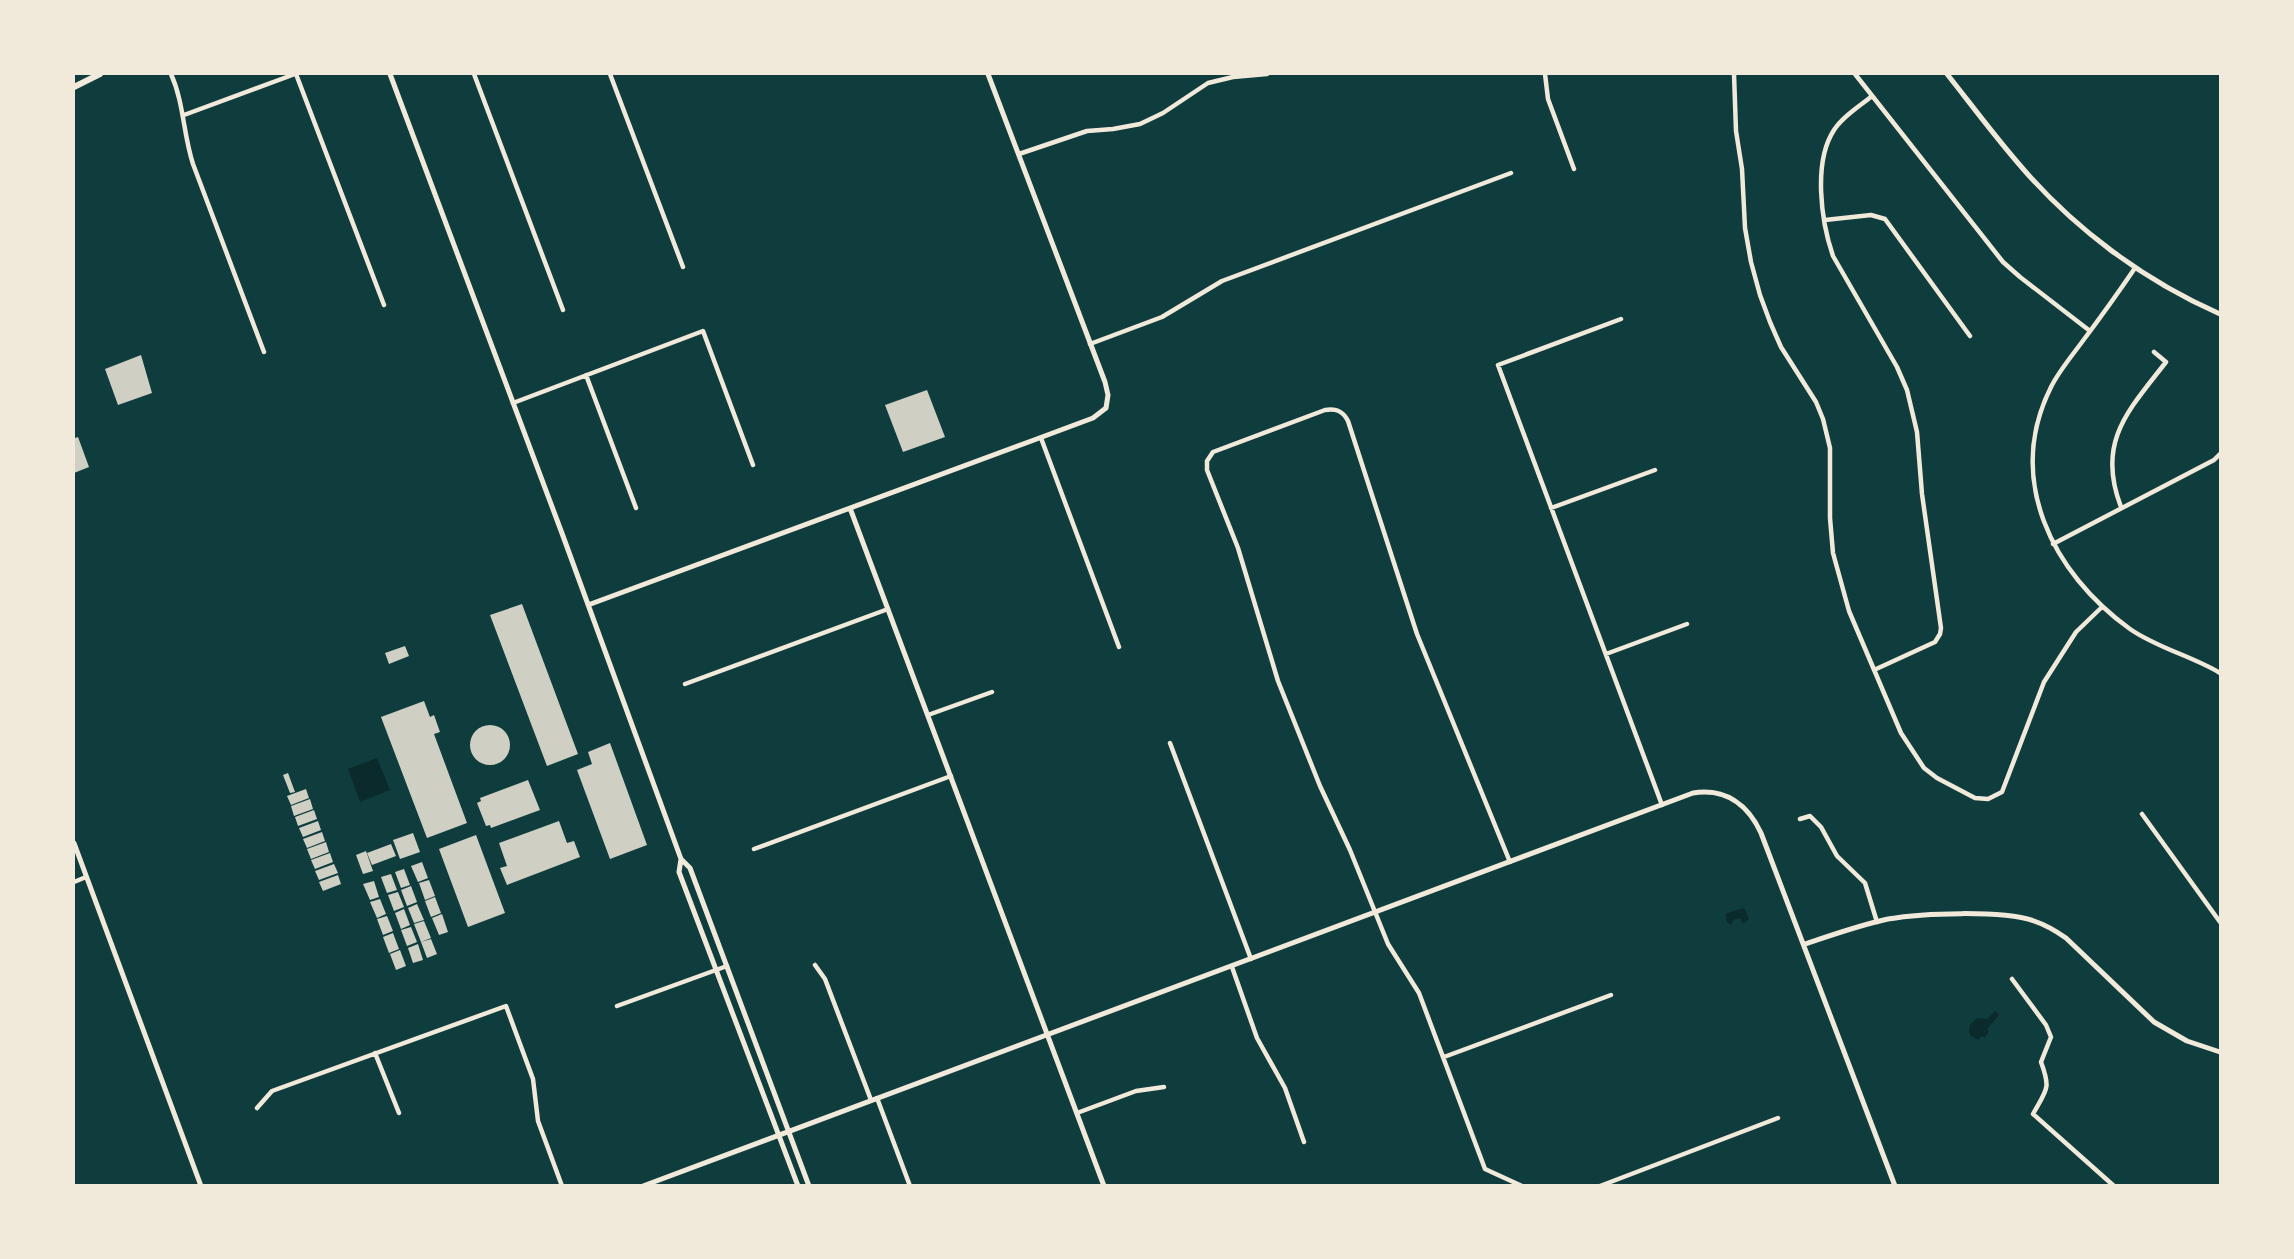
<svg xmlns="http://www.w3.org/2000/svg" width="2294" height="1259" viewBox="0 0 2294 1259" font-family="'Source Serif 4',serif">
	<rect width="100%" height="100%" fill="#0f3d3e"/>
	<path fill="#0a2a2b" d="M 377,758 L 390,790 L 360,802 L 348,769 Z
		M 1744,908 L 1749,919 L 1743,924 L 1740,918 L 1734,920 L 1731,925 L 1727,922 L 1725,914 Z
		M 1995,1011 L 1999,1015 L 1987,1029 L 1989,1032 L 1984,1038 L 1982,1036 L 1978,1040 L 1971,1036 L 1969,1031 L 1970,1025 L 1977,1018 L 1987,1019 Z"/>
	<path fill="#cfcfc3" d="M 141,355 L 152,393 L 118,405 L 105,369 Z
		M 927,390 L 945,437 L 903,452 L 885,405 Z
		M 74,434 L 75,438 L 78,437 L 89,467 L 74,473 Z
		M 522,604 L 578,754 L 547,766 L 490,615 Z
		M 405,646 L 409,656 L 389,664 L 385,653 Z
		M 424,701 L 430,717 L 434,715 L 440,732 L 434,734 L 467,823 L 427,838 L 381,717 Z
		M470 745a20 20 0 1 1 40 0a20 20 0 1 1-40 0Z
		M 610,743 L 647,845 L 610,859 L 577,770 L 592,764 L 588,752 Z
		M 288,773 L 295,792 L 290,793 L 283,775 Z
		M 528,780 L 540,810 L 491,828 L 490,825 L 486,826 L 477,803 L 481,801 L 480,798 Z
		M 306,789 L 309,798 L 291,805 L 287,796 Z
		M 310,799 L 313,809 L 294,816 L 291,806 Z
		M 314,810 L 317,819 L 298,826 L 295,817 Z
		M 318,821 L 321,830 L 303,837 L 299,828 Z
		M 559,821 L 567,843 L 574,841 L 580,857 L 507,885 L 500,868 L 507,866 L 499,843 Z
		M 322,832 L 325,841 L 307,848 L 303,839 Z
		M 413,833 L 420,852 L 400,859 L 393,840 Z
		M 476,835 L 505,913 L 468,927 L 439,849 Z
		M 326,842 L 329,852 L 311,859 L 307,849 Z
		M 391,844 L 396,856 L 372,865 L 367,853 Z
		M 366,851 L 373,871 L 363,874 L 356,855 Z
		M 330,853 L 333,862 L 315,869 L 311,860 Z
		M 422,862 L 428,878 L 418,882 L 411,866 Z
		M 334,864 L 338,873 L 319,880 L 315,871 Z
		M 404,869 L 410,885 L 401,888 L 395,872 Z
		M 391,874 L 397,890 L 387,893 L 381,877 Z
		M 338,875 L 341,884 L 323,891 L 319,882 Z
		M 429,880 L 435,896 L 425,900 L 419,883 Z
		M 374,881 L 379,897 L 370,900 L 363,884 Z
		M 411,886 L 417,902 L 407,906 L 401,890 Z
		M 398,892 L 404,907 L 394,911 L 388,895 Z
		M 435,897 L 441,913 L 431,917 L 425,901 Z
		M 380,899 L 386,914 L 377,918 L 370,902 Z
		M 417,904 L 424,920 L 414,923 L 408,908 Z
		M 404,909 L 410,925 L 401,929 L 395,913 Z
		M 442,914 L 448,932 L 439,935 L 432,918 Z
		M 387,916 L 393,931 L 383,935 L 377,919 Z
		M 424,921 L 431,938 L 421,942 L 414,924 Z
		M 411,927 L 417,942 L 407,946 L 401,930 Z
		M 393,933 L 399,949 L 389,953 L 383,937 Z
		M 431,939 L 437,954 L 427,958 L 421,942 Z
		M 418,944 L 423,960 L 413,963 L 408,948 Z
		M 400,950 L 406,966 L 396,970 L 390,954 Z"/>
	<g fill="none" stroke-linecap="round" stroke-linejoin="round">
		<path stroke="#f1e9da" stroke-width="4.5" d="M 171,74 C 184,103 183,133 193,164 L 264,352
			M 296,74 L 384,305
			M 474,74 L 563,310
			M 610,74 L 683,267
			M 1545,74 L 1548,99 L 1574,169
			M 1734,74 L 1736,131 L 1742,169 L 1745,228 L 1751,262 L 1760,295 L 1770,322 L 1781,347 L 1816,402 L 1823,419 L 1830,448 L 1830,518 L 1833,553 L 1849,611 L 1901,733 L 1924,768 L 1937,778 L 1975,798 L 1988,799 L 2002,792 L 2044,682 L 2076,632 L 2102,607
			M 1855,74 L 2003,262 L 2020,277 L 2090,331
			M 1872,96 C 1860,106 1843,116 1834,130 C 1813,162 1821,221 1833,256 L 1897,367 L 1907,390 L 1917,432 L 1922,494 L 1941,628 L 1940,634 L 1935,642 L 1874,670
			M 184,115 L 295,74
			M 1019,154 L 1087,131 L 1113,129 L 1140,124 L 1163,113 L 1208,83 L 1233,77 L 1267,74
			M 1825,220 L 1871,215 L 1885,219 L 1970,336
			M 2135,268 C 2118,293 2100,318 2082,342 C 2071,357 2059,371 2051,387 C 2005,479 2052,573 2130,629 C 2157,648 2192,656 2220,673
			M 1621,319 L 1498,365 L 1662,805
			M 1090,344 L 1162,317 L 1222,281 L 1511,173
			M 586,375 L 636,508
			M 513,403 L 703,331 L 753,465
			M 1041,438 L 1119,647
			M 2121,507 C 2096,442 2128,411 2166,362 L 2154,352
			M 1551,508 L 1655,470
			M 2053,544 L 2214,460 L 2220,454
			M 1606,654 L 1687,624
			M 685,684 L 888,609
			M 928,715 L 992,692
			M 1170,743 L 1251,959
			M 2142,814 L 2220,922
			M 1800,819 L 1810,816 L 1821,827 L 1837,856 L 1865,883 L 1877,922
			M 754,849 L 951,776
			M 1510,862 L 1417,634 L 1348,421 C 1343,411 1336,408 1325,410 L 1213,452 L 1207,461 L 1207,470 L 1238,548 L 1278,681 L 1320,786 L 1350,850 L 1388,944 L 1419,993 L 1485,1169 L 1522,1186
			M 74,882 L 86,877
			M 815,965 L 825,979 L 871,1100
			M 1232,967 L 1257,1038 L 1285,1088 L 1304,1142
			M 2012,979 L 2046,1025 L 2051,1037 L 2041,1062 C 2051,1089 2047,1089 2033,1114 L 2114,1186
			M 617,1006 L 727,966
			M 375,1053 L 399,1113
			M 1444,1057 L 1611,995
			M 877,1098 L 910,1186
			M 257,1108 L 272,1091 L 506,1006 L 533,1079 L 538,1121 L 562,1186
			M 1077,1113 L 1136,1091 L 1164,1087
			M 1600,1186 L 1778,1118"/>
		<path stroke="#f1e9da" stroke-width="5" d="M 390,74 L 563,536 L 681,859 L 690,868 L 809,1186
			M 1947,74 C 1970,103 1993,134 2018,163 C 2073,228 2143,280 2220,314
			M 850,508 L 1104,1186
			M 588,605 L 1034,440 L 1093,418 L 1106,408 L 1108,395 L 1105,382 L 988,74
			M 74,843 L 201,1186
			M 681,859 L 679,872 L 798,1186
			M 1805,944 C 1832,935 1860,925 1888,919 C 1922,913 2002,910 2034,921 C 2046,925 2056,931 2066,938 L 2154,1022 L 2187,1041 L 2220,1052
			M 643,1186 L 1693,793 C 1726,788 1748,805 1761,833 L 1895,1186"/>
		<path stroke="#f1e9da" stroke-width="6" d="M 74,87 L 100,74"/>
	</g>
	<rect width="2294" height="1259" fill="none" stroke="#f1e9da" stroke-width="150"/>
</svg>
